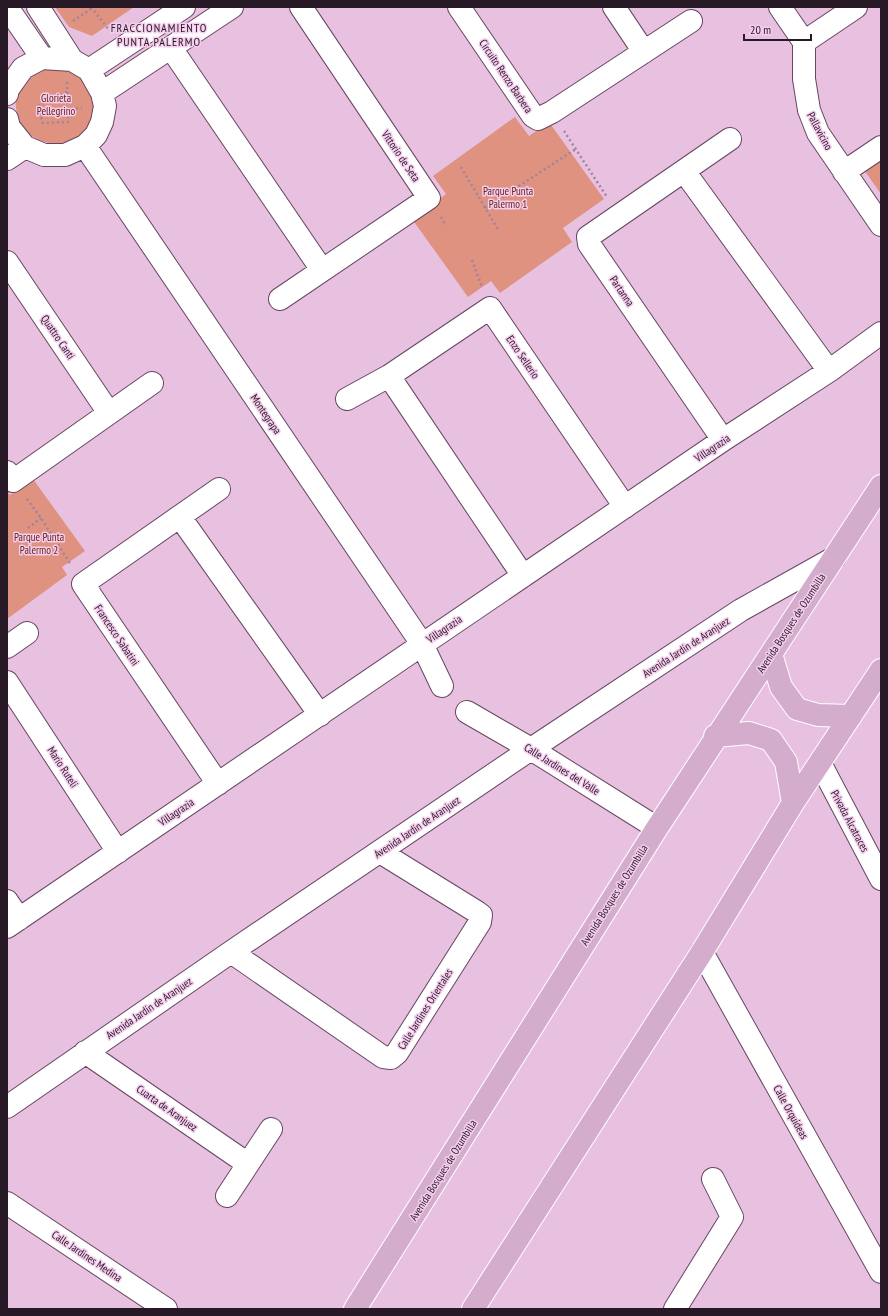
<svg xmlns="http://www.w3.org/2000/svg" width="888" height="1316" viewBox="0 0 888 1316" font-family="'PT Sans Narrow',sans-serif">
	<rect width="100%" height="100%" fill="#e8c1e0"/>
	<path fill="#e09280" d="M 55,7 L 134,7 L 92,36 L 69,27 Z
		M 45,65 L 82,74 C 86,80 93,88 95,95 C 96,99 94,105 94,110 C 90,153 26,155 17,113 C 11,86 26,79 45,65 Z
		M 515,117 L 529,136 L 549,122 L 604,199 L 563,228 L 572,242 L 500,293 L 491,281 L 468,297 L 412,219 L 446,194 L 433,176 Z
		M 881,154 L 881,194 L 862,167 Z
		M 33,479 L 85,551 L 62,567 L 67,575 L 7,619 L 7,492 L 10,495 Z"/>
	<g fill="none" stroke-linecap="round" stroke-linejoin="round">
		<defs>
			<path id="minor" d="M 7,7 L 42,58
				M 38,7 L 72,60
				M 459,7 L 533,116 L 538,119 L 552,112 L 691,21
				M 614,7 L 644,52
				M 780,7 L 804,42 L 804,79 L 809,110 L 818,133 L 881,225
				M 804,42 L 856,7
				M 171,48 L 322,270
				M 89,70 L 184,7
				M 102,93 L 232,7
				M 7,94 L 8,89 L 23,68 L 42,58 L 72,60 L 89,70 L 102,93 L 105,106 L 102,122 L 96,135 L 85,146 L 65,155 L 44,155 L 25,147 L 9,127 L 7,119
				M 85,146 L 422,644 L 442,686
				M 7,159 L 25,147
				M 684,171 L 829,371
				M 844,172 L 881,147
				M 7,262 L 109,413
				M 280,299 L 429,198 L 301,7
				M 389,376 L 523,576
				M 347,399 L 389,376 L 490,308 L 625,507
				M 723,440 L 589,244 L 588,237 L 730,139
				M 7,472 L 13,481 L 152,383
				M 180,517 L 320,715
				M 7,647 L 27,633
				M 7,682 L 118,852
				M 467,712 L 531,749 L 657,828
				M 820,763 L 881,879
				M 218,784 L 83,584 L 219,489
				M 7,901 L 19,919
				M 7,927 L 523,576 L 723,440 L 829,371 L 881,333
				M 231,952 L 383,1057 L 391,1058 L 397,1053 L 480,922 L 481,915 L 477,912 L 380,852
				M 702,952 L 881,1272
				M 85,1052 L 248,1164
				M 7,1107 L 231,952 L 531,749 L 741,610 L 834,558
				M 227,1196 L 271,1129
				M 7,1203 L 166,1309
				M 675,1309 L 732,1217 L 713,1179"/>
			<path id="major" d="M 771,654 L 781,687 L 797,709 L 818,715 L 851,716
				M 715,736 L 749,733 L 771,740 L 786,762 L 793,803
				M 355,1309 L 657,828 L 881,486
				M 473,1309 L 702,952 L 793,803 L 881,670"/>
		</defs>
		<use href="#minor" stroke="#674661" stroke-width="24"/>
		<use href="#major" stroke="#fff" stroke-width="24"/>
		<path stroke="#a1839b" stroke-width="2.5" stroke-dasharray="2 3" stroke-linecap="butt" d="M 91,7 L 109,30
			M 73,21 L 94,7
			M 67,82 L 68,109 L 82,108
			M 67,92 L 37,106 L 43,123 L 68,122 L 68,109
			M 564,131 L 607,197
			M 461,167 L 499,231
			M 485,208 L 576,149
			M 441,217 L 446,226
			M 472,260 L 482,287
			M 27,499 L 41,518 L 71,565
			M 28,528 L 41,518"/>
		<use href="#minor" stroke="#fff" stroke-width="22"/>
		<use href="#major" stroke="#d4adcd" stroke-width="22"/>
	</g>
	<g text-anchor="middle" stroke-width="3" stroke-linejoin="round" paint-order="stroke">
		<g font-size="11" fill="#271925" stroke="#f5cded">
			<text transform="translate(506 76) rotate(56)" y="4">Circuito Renzo Barbera</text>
			<text transform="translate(820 131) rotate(62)" y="4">Pallavicino</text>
			<text transform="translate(401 156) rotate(56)" y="4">Vittorio de Seta</text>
			<text transform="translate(622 291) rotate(56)" y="4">Partanna</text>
			<text transform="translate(58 337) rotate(56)" y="4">Quattro Canti</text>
			<text transform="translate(523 357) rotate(56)" y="4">Enzo Sellerio</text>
			<text transform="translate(266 414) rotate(56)" y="4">Montegrapa</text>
			<text transform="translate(712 448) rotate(-34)" y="4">Villagrazia</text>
			<text transform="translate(791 623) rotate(-57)" y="4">Avenida Bosques de Ozumbilla</text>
			<text transform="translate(444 629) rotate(-34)" y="4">Villagrazia</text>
			<text transform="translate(117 635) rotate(56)" y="4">Francesco Sabatini</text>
			<text transform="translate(686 647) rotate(-33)" y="4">Avenida Jardín de Aranjuez</text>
			<text transform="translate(63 767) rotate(57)" y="4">Mario Ruteli</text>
			<text transform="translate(562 769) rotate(32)" y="4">Calle Jardines del Valle</text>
			<text transform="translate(176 812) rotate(-34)" y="4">Villagrazia</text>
			<text transform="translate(850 821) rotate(62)" y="4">Privada Alcatraces</text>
			<text transform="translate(417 827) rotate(-34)" y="4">Avenida Jardín de Aranjuez</text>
			<text transform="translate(614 895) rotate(-58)" y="4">Avenida Bosques de Ozumbilla</text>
			<text transform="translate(149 1008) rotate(-34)" y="4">Avenida Jardín de Aranjuez</text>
			<text transform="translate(425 1009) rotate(-58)" y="4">Calle Jardines Orientales</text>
			<text transform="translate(167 1108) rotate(35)" y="4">Cuarta de Aranjuez</text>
			<text transform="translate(791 1112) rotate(61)" y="4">Calle Orquídeas</text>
			<text transform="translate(443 1170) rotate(-58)" y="4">Avenida Bosques de Ozumbilla</text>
			<text transform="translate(87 1256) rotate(34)" y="4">Calle Jardines Medina</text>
		</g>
		<g font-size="11" fill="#611e10" stroke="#f5cded">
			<text x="56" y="102">Glorieta<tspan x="56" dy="13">Pellegrino</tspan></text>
			<text x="508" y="195">Parque Punta<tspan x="508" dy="13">Palermo 1</tspan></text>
			<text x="39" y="541">Parque Punta<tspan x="39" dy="13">Palermo 2</tspan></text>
		</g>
		<g font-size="12" letter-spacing="1" fill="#271925" stroke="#f5cded">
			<text x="159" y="32">FRACCIONAMIENTO<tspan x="159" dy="14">PUNTA PALERMO</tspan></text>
		</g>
	</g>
	<rect width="888" height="1316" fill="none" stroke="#271925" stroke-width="16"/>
	<path d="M744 34v6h67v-6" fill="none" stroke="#271925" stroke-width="2"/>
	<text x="750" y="34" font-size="12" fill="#271925" stroke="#f5cded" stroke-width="3" paint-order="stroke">20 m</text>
</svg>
